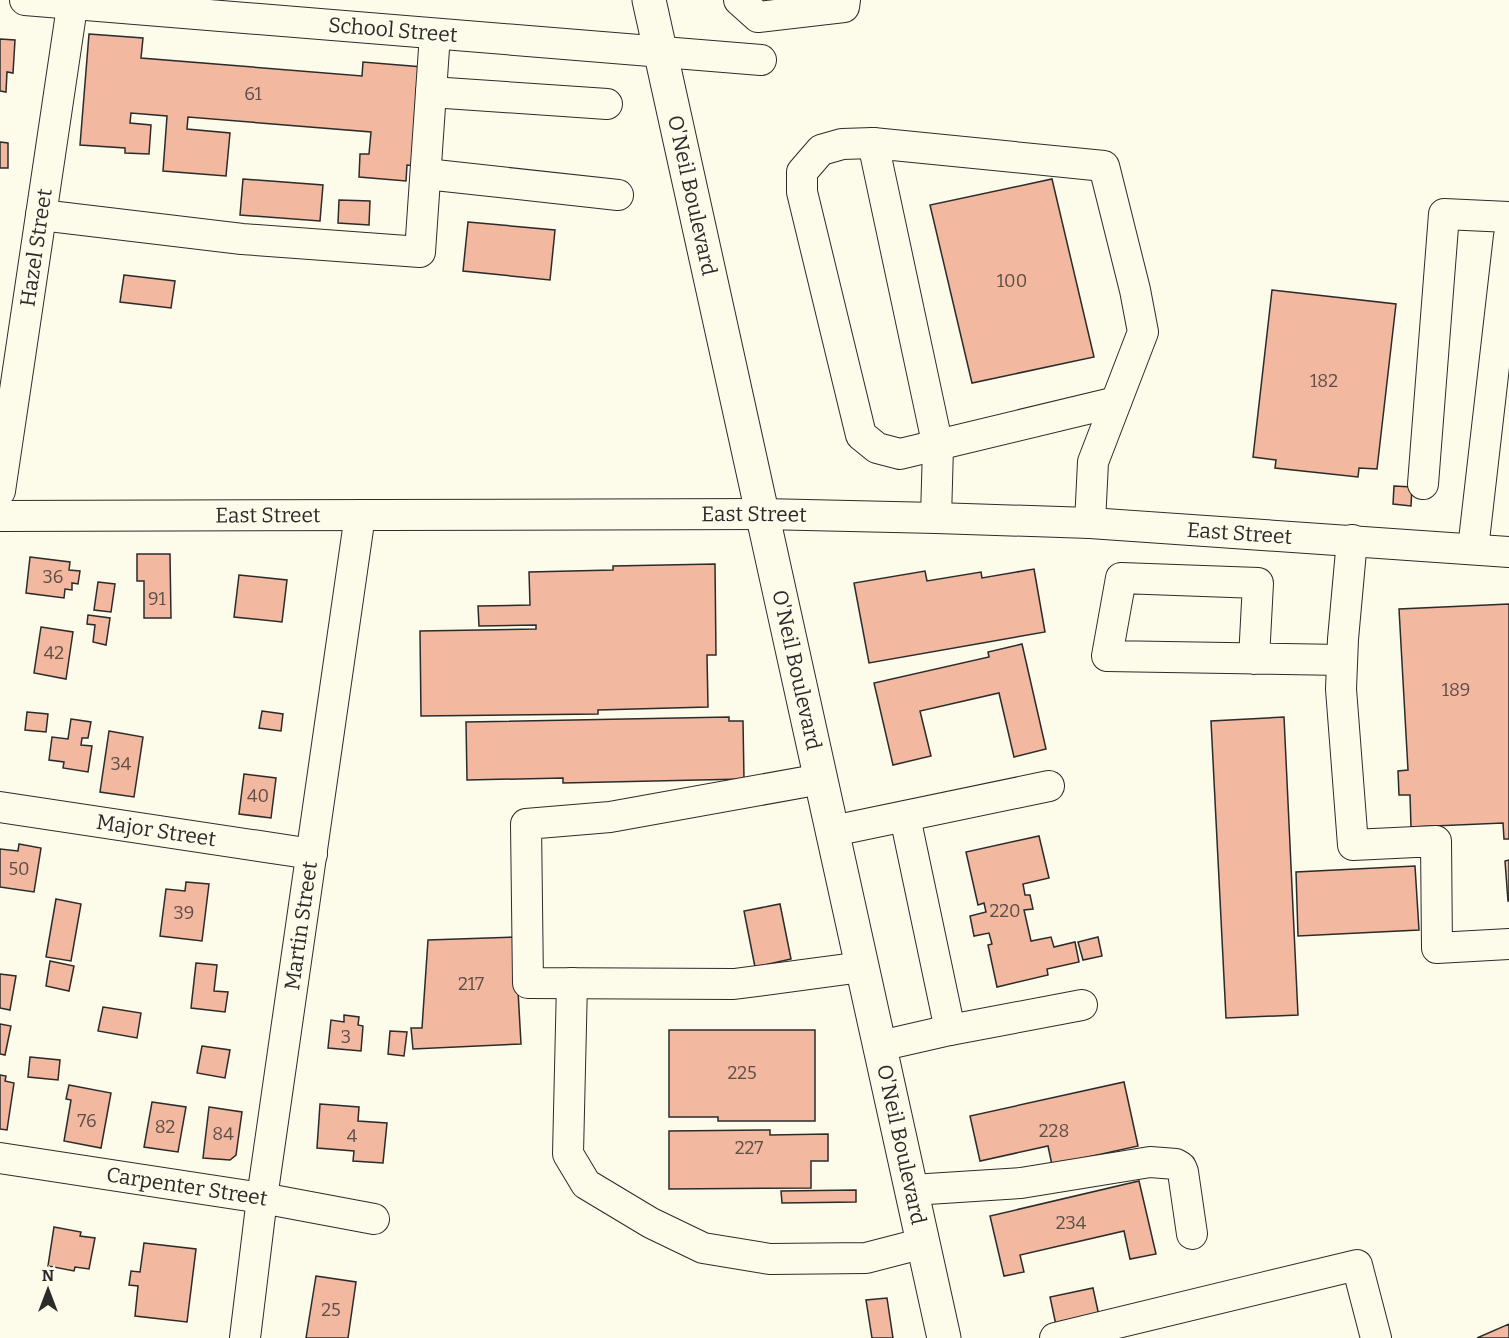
<svg xmlns="http://www.w3.org/2000/svg" width="1509" height="1338" viewBox="0 0 1509 1338" font-family="Bitter,serif">
	<rect width="100%" height="100%" fill="#fdfbea"/>
	<path fill="#f2b8a0" stroke="#2b2b2b" stroke-width="1.5" d="M 89,34 L 143,38 L 141,58 L 362,76 L 363,62 L 423,67 L 416,166 L 407,165 L 406,181 L 359,177 L 360,154 L 369,154 L 371,132 L 188,117 L 187,129 L 230,133 L 226,176 L 163,171 L 167,116 L 131,113 L 130,123 L 151,125 L 149,154 L 125,153 L 125,148 L 80,145 Z
		M 0,39 L 15,40 L 13,73 L 7,72 L 6,92 L 0,91 Z
		M 0,142 L 8,143 L 8,168 L 0,168 Z
		M 243,179 L 323,185 L 320,221 L 240,215 Z
		M 1052,179 L 1094,357 L 972,383 L 930,205 Z
		M 339,200 L 370,201 L 369,225 L 338,223 Z
		M 468,222 L 555,230 L 550,280 L 463,271 Z
		M 124,275 L 175,281 L 171,308 L 120,302 Z
		M 1272,290 L 1396,304 L 1377,469 L 1359,468 L 1358,477 L 1275,468 L 1276,460 L 1253,457 Z
		M 1394,486 L 1412,487 L 1411,506 L 1393,504 Z
		M 137,554 L 170,554 L 171,618 L 144,618 L 144,581 L 137,581 Z
		M 30,557 L 70,562 L 69,570 L 80,571 L 78,584 L 72,583 L 72,590 L 65,589 L 64,598 L 26,593 Z
		M 715,564 L 716,655 L 707,655 L 708,707 L 598,710 L 598,714 L 421,716 L 420,631 L 536,629 L 536,625 L 479,626 L 478,606 L 530,605 L 529,572 L 613,570 L 613,566 Z
		M 1034,569 L 1045,632 L 869,663 L 854,583 L 925,571 L 927,581 L 981,572 L 982,578 Z
		M 239,575 L 287,580 L 282,622 L 234,617 Z
		M 98,582 L 115,584 L 111,612 L 94,610 Z
		M 1509,604 L 1509,839 L 1504,839 L 1503,823 L 1411,827 L 1410,795 L 1399,795 L 1398,771 L 1408,770 L 1399,609 Z
		M 88,615 L 110,618 L 106,645 L 93,642 L 95,625 L 87,624 Z
		M 41,627 L 73,632 L 66,679 L 34,673 Z
		M 1022,644 L 1046,749 L 1014,757 L 999,693 L 920,711 L 931,756 L 893,765 L 874,683 L 989,657 L 988,652 Z
		M 262,711 L 283,714 L 281,731 L 259,728 Z
		M 27,712 L 48,714 L 46,732 L 25,730 Z
		M 729,717 L 729,721 L 743,721 L 744,779 L 563,783 L 563,778 L 467,780 L 466,722 Z
		M 1284,717 L 1298,1015 L 1226,1018 L 1211,721 Z
		M 71,719 L 91,722 L 88,738 L 82,738 L 81,745 L 92,746 L 88,772 L 63,768 L 64,762 L 49,760 L 52,737 L 68,739 Z
		M 109,731 L 143,737 L 134,797 L 100,792 Z
		M 244,774 L 276,778 L 271,818 L 239,814 Z
		M 1039,836 L 1049,878 L 1023,884 L 1025,895 L 1030,895 L 1033,909 L 1024,910 L 1031,941 L 1051,937 L 1054,947 L 1075,942 L 1079,962 L 1047,969 L 1048,975 L 997,987 L 988,945 L 992,944 L 989,933 L 974,936 L 970,916 L 986,912 L 984,903 L 978,905 L 966,852 Z
		M 19,844 L 41,848 L 34,892 L 0,887 L 0,849 L 18,851 Z
		M 1509,860 L 1509,901 L 1508,901 L 1505,861 Z
		M 1415,866 L 1419,930 L 1298,936 L 1296,872 Z
		M 186,882 L 209,884 L 202,941 L 160,936 L 166,889 L 185,891 Z
		M 56,899 L 81,904 L 71,961 L 46,957 Z
		M 780,904 L 791,959 L 755,967 L 744,911 Z
		M 515,937 L 521,1044 L 413,1049 L 411,1028 L 422,1028 L 428,940 Z
		M 1098,937 L 1102,956 L 1083,960 L 1078,942 Z
		M 50,961 L 74,966 L 69,991 L 46,986 Z
		M 196,963 L 217,965 L 214,991 L 228,992 L 225,1012 L 191,1008 Z
		M 0,974 L 16,976 L 10,1010 L 0,1008 Z
		M 103,1007 L 141,1013 L 137,1038 L 98,1031 Z
		M 344,1015 L 359,1017 L 358,1025 L 363,1026 L 361,1051 L 328,1048 L 331,1020 L 344,1022 Z
		M 0,1024 L 11,1026 L 5,1055 L 0,1054 Z
		M 669,1030 L 815,1030 L 815,1121 L 718,1121 L 718,1117 L 669,1117 Z
		M 390,1031 L 407,1032 L 404,1056 L 388,1054 Z
		M 202,1046 L 230,1050 L 225,1078 L 197,1073 Z
		M 30,1057 L 60,1060 L 58,1080 L 28,1077 Z
		M 0,1075 L 6,1076 L 5,1081 L 14,1083 L 7,1130 L 0,1129 Z
		M 1124,1082 L 1138,1146 L 1052,1165 L 1048,1146 L 980,1161 L 970,1116 Z
		M 69,1085 L 111,1093 L 101,1148 L 64,1141 L 71,1100 L 66,1099 Z
		M 152,1102 L 186,1107 L 178,1152 L 144,1147 Z
		M 320,1104 L 359,1107 L 358,1121 L 387,1123 L 383,1163 L 353,1161 L 354,1151 L 317,1148 Z
		M 209,1107 L 242,1112 L 236,1155 L 230,1160 L 203,1158 Z
		M 770,1130 L 770,1135 L 828,1134 L 828,1161 L 811,1161 L 811,1188 L 669,1189 L 669,1131 Z
		M 1139,1181 L 1156,1254 L 1130,1259 L 1124,1231 L 1020,1255 L 1024,1272 L 1004,1276 L 990,1216 Z
		M 856,1190 L 856,1202 L 782,1203 L 781,1191 Z
		M 54,1227 L 81,1232 L 80,1236 L 95,1238 L 89,1269 L 75,1267 L 74,1271 L 48,1266 Z
		M 144,1243 L 196,1249 L 187,1322 L 135,1316 L 138,1286 L 129,1285 L 131,1271 L 140,1272 Z
		M 316,1276 L 356,1282 L 348,1338 L 306,1338 Z
		M 1093,1288 L 1099,1316 L 1056,1325 L 1050,1297 Z
		M 887,1298 L 893,1338 L 872,1338 L 866,1300 Z
		M 1509,1324 L 1509,1338 L 1477,1338 Z"/>
	<g fill="none" stroke-linecap="round" stroke-linejoin="round">
		<defs>
			<g id="minor">
				<path id="s1" d="M 25,0 L 761,60"/>
				<path d="M 739,0 L 758,17 L 844,7 L 845,0"/>
				<path d="M 431,92 L 607,104"/>
				<path d="M 873,143 L 842,144 L 821,150 L 802,172 L 802,192 L 861,435 L 877,448 L 900,454 L 1116,402"/>
				<path d="M 426,174 L 618,195"/>
				<path d="M 41,215 L 242,239 L 420,252 L 435,34"/>
				<path d="M 1423,484 L 1444,214 L 1509,217"/>
				<path id="s2" d="M 0,491 L 73,0"/>
				<path id="s3" d="M 0,516 L 763,514 L 936,518 L 1090,523 L 1509,552"/>
				<path d="M 936,518 L 938,447 L 873,143 L 1104,166 L 1135,290 L 1143,332 L 1093,462 L 1090,523"/>
				<path d="M 1352,540 L 1343,639 L 1341,689 L 1353,845 L 1436,841 L 1437,948 L 1509,944"/>
				<path d="M 1473,549 L 1509,236"/>
				<path d="M 1254,659 L 1258,583 L 1121,578 L 1107,656 L 1342,660"/>
				<path d="M 821,779 L 610,817 L 526,824 L 528,983 L 734,984 L 862,967"/>
				<path id="s4" d="M 0,807 L 312,854"/>
				<path d="M 833,831 L 1049,786"/>
				<path d="M 572,983 L 568,1154 L 586,1184 L 651,1223 L 703,1248 L 770,1259 L 866,1258 L 924,1243"/>
				<path d="M 950,1030 L 1082,1005"/>
				<path d="M 880,1046 L 950,1030 L 905,817"/>
				<path id="s5" d="M 0,1158 L 262,1198 L 374,1219"/>
				<path d="M 912,1190 L 1021,1183 L 1150,1162 L 1176,1164 L 1181,1167 L 1183,1172 L 1192,1234"/>
				<path id="s6" d="M 245,1338 L 262,1198 L 360,515"/>
				<path d="M 1055,1338 L 1357,1265 L 1376,1338"/>
			</g>
			<g id="major">
				<path id="s7" d="M 649,0 L 944,1338"/>
			</g>
		</defs>
		<use href="#minor" stroke="#2b2b2b" stroke-width="32"/>
		<use href="#major" stroke="#2b2b2b" stroke-width="35"/>
		<use href="#minor" stroke="#fdfbea" stroke-width="30"/>
		<use href="#major" stroke="#fdfbea" stroke-width="33"/>
	</g>
	<g text-anchor="middle" stroke-width="4.5" stroke-linejoin="round" paint-order="stroke">
		<g font-size="18" fill="#5d4e48">
			<text x="253" y="100">61</text>
			<text x="1012" y="287">100</text>
			<text x="1324" y="387">182</text>
			<text x="53" y="583">36</text>
			<text x="157" y="605">91</text>
			<text x="54" y="659">42</text>
			<text x="1456" y="696">189</text>
			<text x="121" y="770">34</text>
			<text x="258" y="802">40</text>
			<text x="19" y="875">50</text>
			<text x="1005" y="917">220</text>
			<text x="184" y="919">39</text>
			<text x="471" y="990">217</text>
			<text x="346" y="1043">3</text>
			<text x="742" y="1079">225</text>
			<text x="87" y="1127">76</text>
			<text x="165" y="1133">82</text>
			<text x="1054" y="1137">228</text>
			<text x="223" y="1140">84</text>
			<text x="352" y="1142">4</text>
			<text x="749" y="1154">227</text>
			<text x="1071" y="1229">234</text>
			<text x="331" y="1316">25</text>
		</g>
		<g font-size="21" fill="#2b2b2b" stroke="#fdfbea">
			<text dy="7" stroke="none"><textPath href="#s1" startOffset="369">School Street</textPath></text>
			<text dy="7" stroke="none"><textPath href="#s7" startOffset="200">O'Neil Boulevard</textPath></text>
			<text dy="7" stroke="none"><textPath href="#s2" startOffset="246">Hazel Street</textPath></text>
			<text dy="7" stroke="none"><textPath href="#s3" startOffset="268">East Street</textPath></text>
			<text dy="7" stroke="none"><textPath href="#s3" startOffset="754">East Street</textPath></text>
			<text dy="7" stroke="none"><textPath href="#s3" startOffset="1240">East Street</textPath></text>
			<text dy="7" stroke="none"><textPath href="#s7" startOffset="686">O'Neil Boulevard</textPath></text>
			<text dy="7" stroke="none"><textPath href="#s4" startOffset="158">Major Street</textPath></text>
			<text dy="7" stroke="none"><textPath href="#s6" startOffset="416">Martin Street</textPath></text>
			<text dy="7" stroke="none"><textPath href="#s7" startOffset="1172">O'Neil Boulevard</textPath></text>
			<text dy="7" stroke="none"><textPath href="#s5" startOffset="189">Carpenter Street</textPath></text>
		</g>
	</g>
	<g transform="translate(48 1290)" stroke="#fdfbea" stroke-width="4.5" paint-order="stroke">
	<path d="M0-4.5L10 22L0 15L-10 22Z" fill="#2b2b2b"/>
	<text y="-9" font-size="16" font-weight="bold" text-anchor="middle" fill="#2b2b2b">N</text>
	</g>
</svg>
